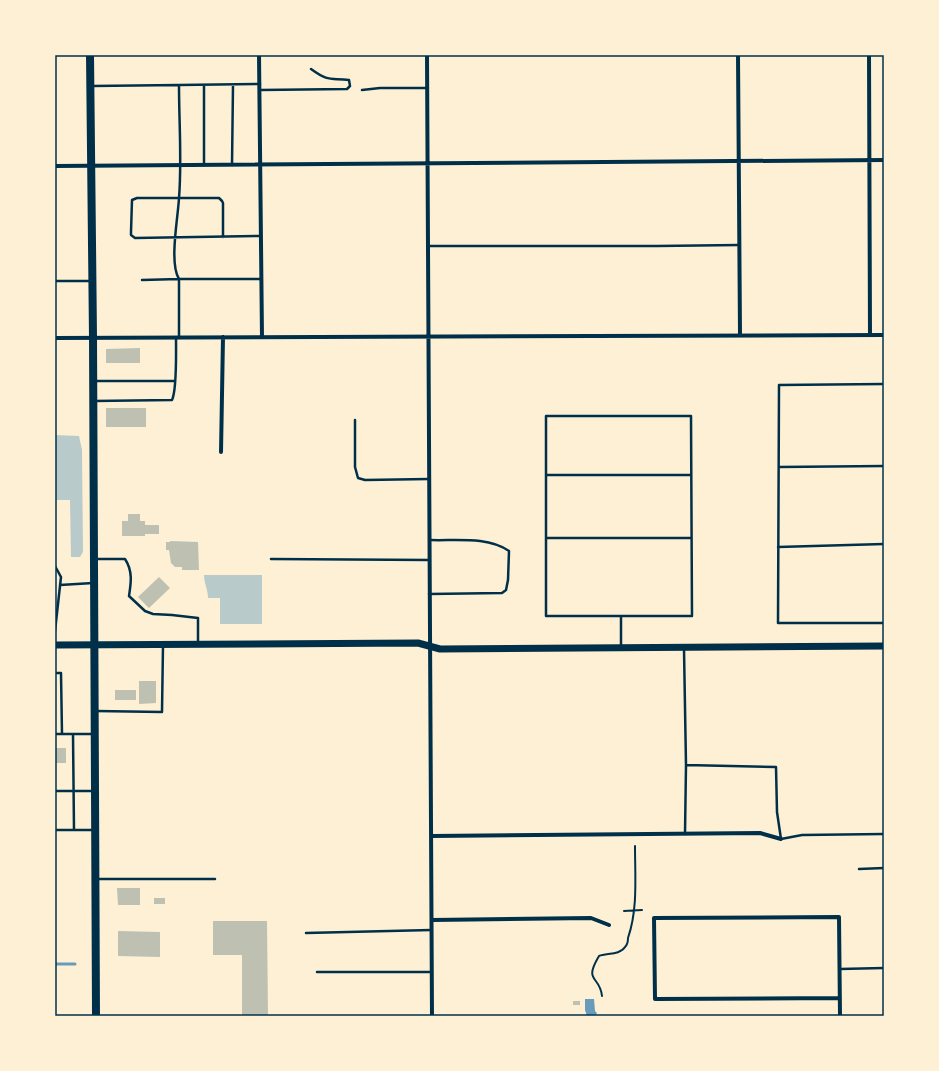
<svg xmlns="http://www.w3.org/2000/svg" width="939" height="1071" viewBox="0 0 939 1071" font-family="'Zilla Slab',serif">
	<rect width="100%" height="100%" fill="#fdf0d5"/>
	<path fill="#b9caca" d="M 55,435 L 79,436 L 82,450 L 83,552 L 80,557 L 71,557 L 70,500 L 55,500 Z
		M 204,575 L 262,575 L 262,624 L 220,624 L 220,598 L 208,598 C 208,590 204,583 204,575 Z"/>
	<path fill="#669bbc" d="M 585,999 L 594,999 L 595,1011 L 597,1013 L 595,1016 L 587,1016 L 585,1010 Z"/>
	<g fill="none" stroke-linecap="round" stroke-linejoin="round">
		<path stroke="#669bbc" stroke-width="3" d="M 55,964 L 75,964"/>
	</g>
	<path fill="#bec0b2" d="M 140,348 L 140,363 L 106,363 L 106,349 Z
		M 106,408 L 146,408 L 146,427 L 106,427 Z
		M 128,514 L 140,514 L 140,521 L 145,521 L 145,525 L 159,525 L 159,534 L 145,534 L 145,536 L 122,536 L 122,521 L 128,521 Z
		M 170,541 L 198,542 L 199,570 L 182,570 L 182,567 L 175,567 L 171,563 L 169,550 L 166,550 L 166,542 L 170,542 Z
		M 159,577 L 170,588 L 149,608 L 138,597 Z
		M 139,681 L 156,681 L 156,703 L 139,704 Z
		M 115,690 L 136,690 L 136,700 L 115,700 Z
		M 55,748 L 66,748 L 66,763 L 55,763 Z
		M 117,888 L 140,888 L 140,905 L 118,905 Z
		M 154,898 L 165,898 L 165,904 L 154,904 Z
		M 213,921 L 267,921 L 268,1016 L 242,1016 L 242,955 L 213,955 Z
		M 118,931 L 160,932 L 160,957 L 118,956 Z
		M 573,1001 L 580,1001 L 580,1005 L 573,1005 Z"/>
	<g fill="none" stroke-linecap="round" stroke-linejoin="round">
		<path stroke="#003049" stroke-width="2" d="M 624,911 L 642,910
			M 602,996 C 600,975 583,983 599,956 C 607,953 620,955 625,947 C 627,945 628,941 628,938 C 638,909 635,877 635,846"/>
		<path stroke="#003049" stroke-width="2.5" d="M 92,86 L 179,85
			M 260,90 L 347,89 L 350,86 L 349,80 C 329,78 329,82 311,69
			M 362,90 L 380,88 L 427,88
			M 204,165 L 204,85
			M 232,165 L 233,85
			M 223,237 L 223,203 L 222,201 L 219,198 L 137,198 L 132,200 L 131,232 L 131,235 L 135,238 L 261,236
			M 428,246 L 657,246 L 739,245
			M 142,280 L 179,279 C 169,263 178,218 179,198 C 182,161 179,123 179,85 L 260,84
			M 55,281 L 90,281
			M 179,337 L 179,279 L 261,279
			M 95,381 L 175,381
			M 884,384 L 779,385 L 778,623 L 884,623
			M 94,401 L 172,400 C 177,390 176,352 176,338
			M 355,420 L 355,467 L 358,478 L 365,480 L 429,479
			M 779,467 L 884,466
			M 546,475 L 691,475
			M 546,538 L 691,538
			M 778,547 L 884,544
			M 96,559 L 125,559 C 133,571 131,583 129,596 L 145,611 L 153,614 L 172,615 L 198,618 L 198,644
			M 271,559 L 429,560
			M 55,566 L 61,577 L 55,631
			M 60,585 L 93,583
			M 429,594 L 502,593 L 506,590 L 508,580 L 509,551 C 487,536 455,541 430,540
			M 621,616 L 546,616 L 546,416 L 691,416 L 692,616 L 621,616 L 621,647
			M 684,649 L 686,765
			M 55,673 L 61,673 L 62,734
			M 96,711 L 162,712 L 163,645
			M 55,734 L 94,734
			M 73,734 L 74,830
			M 55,791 L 94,791
			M 55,830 L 94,830
			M 685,834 L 686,765 L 776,767 L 777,812 L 781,839 L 802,835 L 884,834
			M 859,869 L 884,868
			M 98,879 L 215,879
			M 306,933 L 431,930
			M 840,969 L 884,968
			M 317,972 L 431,972"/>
		<path stroke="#003049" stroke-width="4" d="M 259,55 L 262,337
			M 427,55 L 432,1016
			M 738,55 L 740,335
			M 869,55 L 870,335
			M 55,166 L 884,160
			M 55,338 L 884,335
			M 221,452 L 223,337
			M 431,836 L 760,833 L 781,839
			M 432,920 L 591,918 L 609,925
			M 840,998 L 655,999 L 654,918 L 839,917 L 840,1016"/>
		<path stroke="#003049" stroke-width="7" d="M 55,645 L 418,643 L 440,649 L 884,646"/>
		<path stroke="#003049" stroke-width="8" d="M 90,55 L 93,337 L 96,1016"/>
	</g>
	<rect width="939" height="1071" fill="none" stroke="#fdf0d5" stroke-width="112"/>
	<rect x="56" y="56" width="827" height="959" fill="none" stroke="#003049" stroke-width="1.5"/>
</svg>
